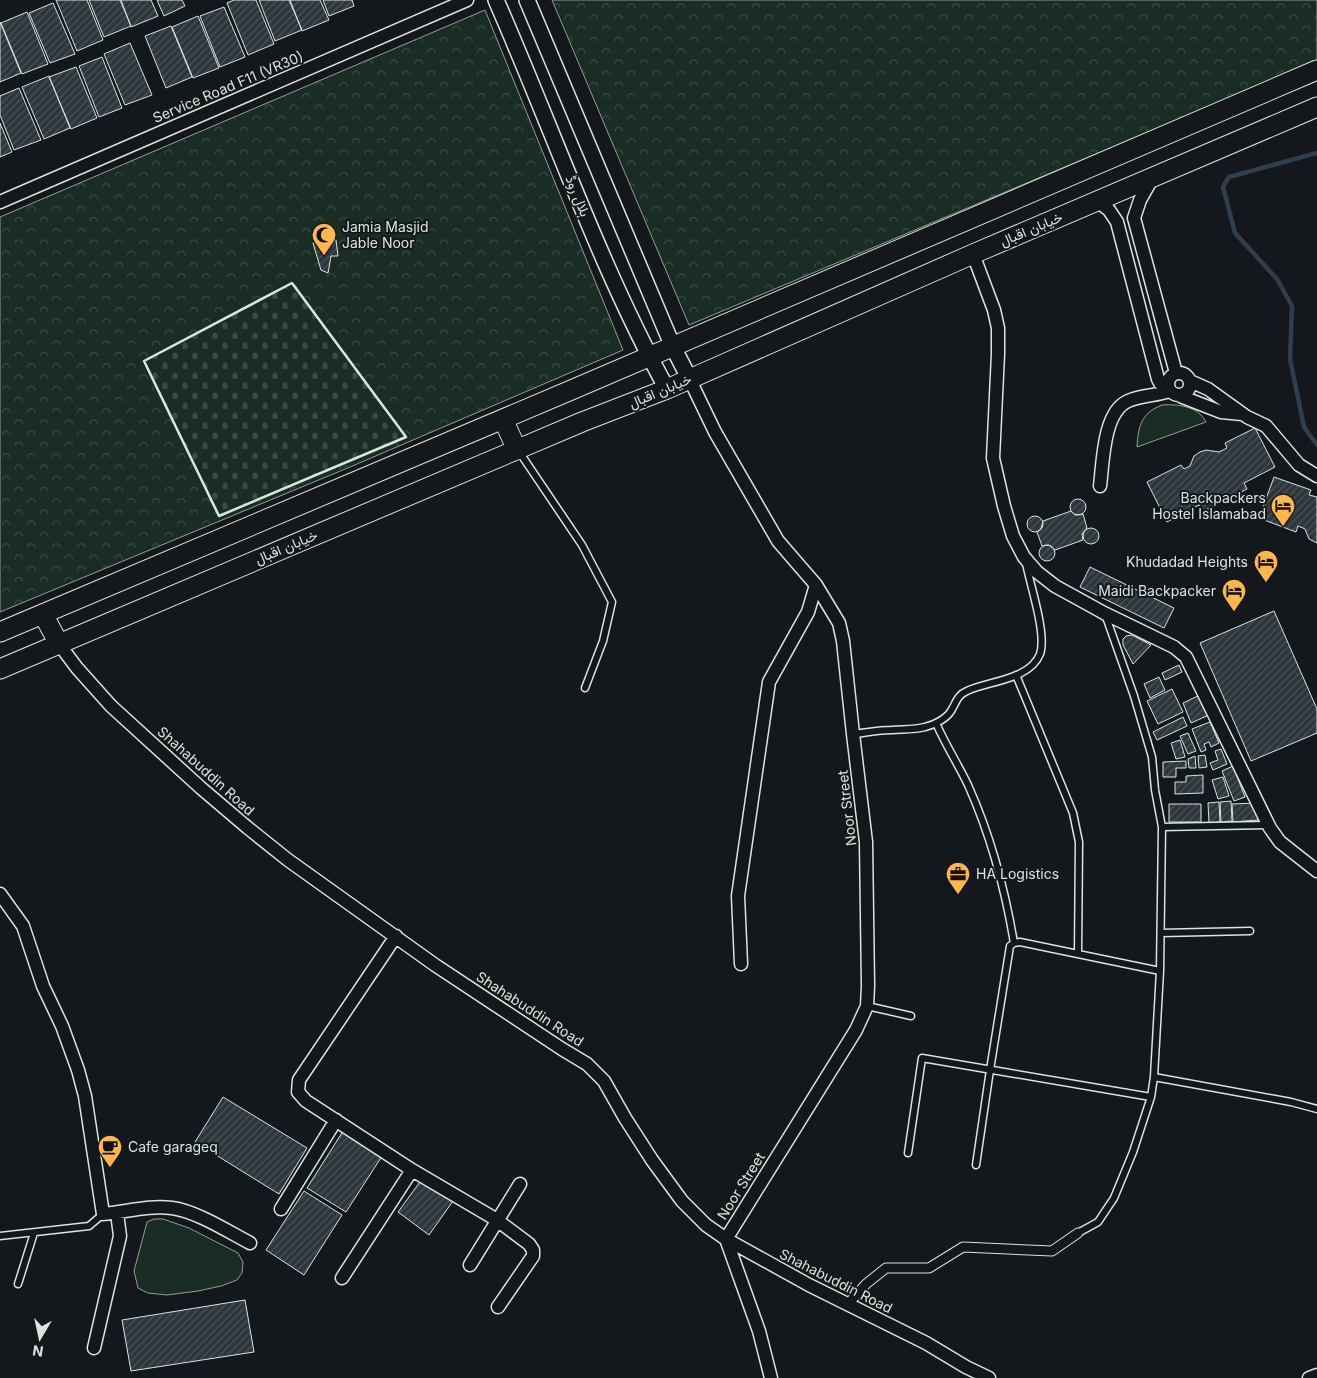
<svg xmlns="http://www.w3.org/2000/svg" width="1317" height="1378" viewBox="0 0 1317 1378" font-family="Inter,Vazirmatn,sans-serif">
	<defs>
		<pattern id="forest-crowns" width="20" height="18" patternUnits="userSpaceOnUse" patternTransform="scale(1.25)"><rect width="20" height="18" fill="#1a2d24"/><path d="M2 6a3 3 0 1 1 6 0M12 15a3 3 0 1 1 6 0" fill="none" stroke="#3b4b43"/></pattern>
		<pattern id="cemetery-stones" width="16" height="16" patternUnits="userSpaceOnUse" patternTransform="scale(1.25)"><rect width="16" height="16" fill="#1a2d24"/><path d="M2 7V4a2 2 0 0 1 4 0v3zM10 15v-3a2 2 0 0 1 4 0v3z" fill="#3b4b43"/></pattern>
		<pattern id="building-hatch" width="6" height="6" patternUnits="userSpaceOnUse" patternTransform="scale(1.25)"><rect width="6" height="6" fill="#2c363c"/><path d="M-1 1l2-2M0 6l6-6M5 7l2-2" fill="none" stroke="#4a5358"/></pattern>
	</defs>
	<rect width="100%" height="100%" fill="#14181c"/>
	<path fill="#1a2d24" stroke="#939e99" d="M 1162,405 C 1178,404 1198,406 1206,422 L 1137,447 C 1138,427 1141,413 1162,405 Z
		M 154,1219 L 163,1219 L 189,1228 L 238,1253 L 243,1262 L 242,1273 L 237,1280 L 221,1286 L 198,1291 L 167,1295 L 148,1293 L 138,1288 L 134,1271 L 147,1222 Z"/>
	<path fill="url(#forest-crowns)" stroke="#939e99" d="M 552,0 L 1317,0 L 1317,61 L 689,325 Z
		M 485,10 L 623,350 L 350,467 L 0,612 L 0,217 Z"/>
	<path fill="url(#cemetery-stones)" stroke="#939e99" d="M 292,283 L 406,437 L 219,516 L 144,361 Z"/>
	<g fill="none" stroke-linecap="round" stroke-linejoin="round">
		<path stroke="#2f3f4d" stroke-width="4.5" d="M 1317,153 L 1229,177 L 1223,187 L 1235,233 L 1277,279 L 1292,306 L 1290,359 L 1304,427 L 1317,445"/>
	</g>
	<path fill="url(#building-hatch)" stroke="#d8e6dc" d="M 56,0 L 87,0 L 103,40 L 77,51 Z
		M 89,0 L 120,0 L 131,26 L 104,37 Z
		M 121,0 L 151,0 L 158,16 L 131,27 Z
		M 157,0 L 182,0 L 185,6 L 164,16 Z
		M 234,0 L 256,0 L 274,44 L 248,55 L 227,3 Z
		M 259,0 L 289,0 L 302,30 L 275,41 Z
		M 290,0 L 320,0 L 329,20 L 302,31 Z
		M 323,0 L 352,0 L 354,6 L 329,16 Z
		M 53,3 L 75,54 L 50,63 L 29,13 Z
		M 224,7 L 245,57 L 220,67 L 200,16 Z
		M 27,12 L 48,64 L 22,74 L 1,23 Z
		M 198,16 L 219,68 L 193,78 L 172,27 Z
		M 0,22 L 21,73 L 0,82 Z
		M 171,26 L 192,77 L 166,88 L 145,36 Z
		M 130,43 L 152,95 L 125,105 L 104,54 Z
		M 102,57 L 122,108 L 99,117 L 79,66 Z
		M 76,67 L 97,118 L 71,129 L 49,77 Z
		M 49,76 L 70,128 L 44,139 L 22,87 Z
		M 19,88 L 41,140 L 14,150 L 0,115 L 0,96 Z
		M 0,123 L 12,152 L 0,157 Z
		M 336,240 L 338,256 L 331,256 L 328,273 L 321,270 L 313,243 Z
		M 1255,428 L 1275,467 L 1244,483 L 1247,489 L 1202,512 L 1199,505 L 1167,522 L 1147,482 L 1181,465 L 1184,469 L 1190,466 L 1194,456 L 1200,452 L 1206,450 L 1219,452 L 1227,448 L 1225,443 Z
		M 1274,477 L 1311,490 L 1309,495 L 1317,497 L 1317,543 L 1309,539 L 1305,529 L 1298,526 L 1296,532 L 1259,518 Z
		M1070 507a8 8 0 1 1 16 0a8 8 0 1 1-16 0Z
		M 1071,511 L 1075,515 L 1083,514 L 1087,528 L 1082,534 L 1083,540 L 1055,550 L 1049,545 L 1042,546 L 1037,532 L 1041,529 L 1043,521 Z
		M1027 524a8 8 0 1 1 16 0a8 8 0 1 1-16 0Z
		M1083 536a8 8 0 1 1 16 0a8 8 0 1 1-16 0Z
		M1039 553a8 8 0 1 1 16 0a8 8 0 1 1-16 0Z
		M 1090,567 L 1174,608 L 1164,628 L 1080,587 Z
		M 1274,611 L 1317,709 L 1317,733 L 1251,761 L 1200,643 Z
		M 1132,635 L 1151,645 L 1133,664 L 1123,645 L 1123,639 L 1126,636 Z
		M 1179,665 L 1182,672 L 1165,680 L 1162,673 Z
		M 1159,677 L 1165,690 L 1150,698 L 1144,684 Z
		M 1172,689 L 1183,712 L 1158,724 L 1147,701 Z
		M 1200,695 L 1209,715 L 1191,723 L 1183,703 Z
		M 1183,717 L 1187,726 L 1157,740 L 1153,732 Z
		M 1210,722 L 1219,743 L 1211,747 L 1209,742 L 1204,744 L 1206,750 L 1201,752 L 1192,729 Z
		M 1188,733 L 1196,751 L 1188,754 L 1180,736 Z
		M 1180,740 L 1185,757 L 1176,759 L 1171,743 Z
		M 1221,749 L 1227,764 L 1213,770 L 1210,763 L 1218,760 L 1215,751 Z
		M 1205,755 L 1207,767 L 1199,768 L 1198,756 Z
		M 1195,756 L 1196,768 L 1189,768 L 1188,759 Z
		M 1186,761 L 1186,768 L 1176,768 L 1176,777 L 1163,777 L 1163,762 Z
		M 1233,766 L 1245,797 L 1234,801 L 1222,771 Z
		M 1203,775 L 1203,793 L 1175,794 L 1175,782 L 1186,782 L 1186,776 Z
		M 1223,777 L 1229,796 L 1218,799 L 1212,780 Z
		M 1231,801 L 1232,821 L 1221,822 L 1220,802 Z
		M 1219,802 L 1220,822 L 1209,823 L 1208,803 Z
		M 1257,803 L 1258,820 L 1233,822 L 1232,804 Z
		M 1169,804 L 1201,804 L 1201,822 L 1169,822 Z
		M 223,1097 L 307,1148 L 279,1194 L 195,1142 Z
		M 345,1128 L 384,1153 L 346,1212 L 307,1188 Z
		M 422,1179 L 453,1201 L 429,1235 L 398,1212 Z
		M 304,1191 L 342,1215 L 304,1275 L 266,1250 Z
		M 245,1300 L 254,1352 L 131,1371 L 122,1320 Z"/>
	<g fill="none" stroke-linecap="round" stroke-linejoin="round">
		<defs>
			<path id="service" d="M 518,450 L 582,545 L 612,602 L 603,641 L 585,688
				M 1016,675 L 1073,813 L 1079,842 L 1078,954
				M 936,723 C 945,744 958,764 968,785 C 990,834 1005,889 1014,943
				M 853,734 C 865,733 878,730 891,730 C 902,729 914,730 925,727 C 934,725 946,719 951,711 C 956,703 957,695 967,691 C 988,681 1030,680 1040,654 C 1047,634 1030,585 1026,563
				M 1162,827 L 1268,825
				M 1161,933 L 1250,931
				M 867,1006 L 911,1016
				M 1154,1077 L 1291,1102 L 1317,1109
				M 908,1153 L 922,1058 L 1151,1097
				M 976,1165 L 990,1070 L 1010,946 L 1014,943 L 1020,942 L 1160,971
				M 1078,1233 L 1098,1222 L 1114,1198 L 1133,1152 L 1151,1097 L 1154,1077 L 1160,971 L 1162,827 L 1155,790 L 1152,757 L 1134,696 L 1105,614
				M 0,1236 L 89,1226 L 103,1214
				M 18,1284 L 34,1233"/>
			<path id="pedestrian" d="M 848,1304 L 866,1284 L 886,1268 L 929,1268 L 963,1247 L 1052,1251 L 1078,1233"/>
			<path id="minor" d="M 1153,177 L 1140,200 L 1134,218 L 1176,373
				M 1097,201 L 1109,210 L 1117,222 L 1158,379 L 1160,383 L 1167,385
				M 0,202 L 467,0
				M 973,254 L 994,310 L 998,328 L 998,354 L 993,458 L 1004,506 L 1013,536 L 1024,557 L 1037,572 L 1055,586 L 1104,613 L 1174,647 L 1186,657 L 1270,828 L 1280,842 L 1317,871
				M1168 384a11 11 0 1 1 22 0a11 11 0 1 1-22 0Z
				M 689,378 L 715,432 L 778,541 L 816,585 L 839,623 L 843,641 L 853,734 L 866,842 L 868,986 L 867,1006 L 856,1030 L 726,1239 L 759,1331 L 771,1378
				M 1190,381 L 1208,389 L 1247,417 L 1266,426 L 1299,465 L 1317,476
				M 1180,396 L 1221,412 L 1242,414
				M 1100,486 C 1103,463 1103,412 1128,401 C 1141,395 1156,396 1169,391
				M 59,644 L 77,668 L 111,706 L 201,788 L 248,828 L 288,860 L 435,965 L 562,1049 L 587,1064 L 604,1081 L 625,1118 L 652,1160 L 682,1201 L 706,1225 L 726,1239 L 809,1285 L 926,1343 L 966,1367 L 989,1378
				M 0,894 L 23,926 L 43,986 L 62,1026 L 78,1070 L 85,1096 L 103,1214 C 126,1212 149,1205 172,1208 C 196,1211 229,1232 250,1243
				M 396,936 L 299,1080 L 298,1092 L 306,1101 L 412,1170 L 497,1220 L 529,1244 L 533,1250 L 533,1256 L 498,1307
				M 741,964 L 738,896 L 769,682 L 808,612 L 816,585
				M 281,1209 L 336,1120
				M 470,1265 L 520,1184
				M 342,1278 L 412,1170
				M 94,1348 L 120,1236 L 117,1213
				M 1309,1378 L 1317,1375"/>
			<path id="tertiary" d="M 496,0 C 553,130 599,265 667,389
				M 527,0 L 673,347 L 689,378"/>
			<path id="primary" d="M 503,419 L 517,450
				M 43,614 L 59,644
				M 0,632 L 569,391 L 1317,70
				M 0,669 L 582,422 L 667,389 L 973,254 L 1317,107"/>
		</defs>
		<use href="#service" stroke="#d8e6dc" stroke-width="9"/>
		<use href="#pedestrian" stroke="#d8e6dc" stroke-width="11"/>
		<use href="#minor" stroke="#d8e6dc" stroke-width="15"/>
		<use href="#tertiary" stroke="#d8e6dc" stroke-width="18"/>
		<use href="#primary" stroke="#d8e6dc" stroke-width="21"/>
		<use href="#service" stroke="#14181c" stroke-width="6"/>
		<use href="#pedestrian" stroke="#14181c" stroke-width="9"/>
		<use href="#minor" stroke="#14181c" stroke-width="12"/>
		<use href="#tertiary" stroke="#14181c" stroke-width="15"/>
		<use href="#primary" stroke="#14181c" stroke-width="19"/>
		<path stroke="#d8e6dc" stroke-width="2.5" d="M 292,283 L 406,437 L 219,516 L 144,361 Z"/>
	</g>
	<defs>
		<symbol id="mosque-pin" viewBox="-11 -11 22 30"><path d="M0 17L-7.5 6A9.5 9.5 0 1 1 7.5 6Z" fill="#ffb74d" stroke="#14181c"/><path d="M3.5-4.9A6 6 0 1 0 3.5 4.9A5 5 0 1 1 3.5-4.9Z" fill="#111"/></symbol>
		<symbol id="hotel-pin" viewBox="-11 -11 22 30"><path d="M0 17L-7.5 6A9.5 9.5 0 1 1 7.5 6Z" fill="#ffb74d" stroke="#14181c"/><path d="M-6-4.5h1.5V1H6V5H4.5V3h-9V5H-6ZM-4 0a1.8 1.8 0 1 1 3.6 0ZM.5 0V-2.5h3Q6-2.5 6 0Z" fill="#111"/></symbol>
		<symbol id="office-pin" viewBox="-11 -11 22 30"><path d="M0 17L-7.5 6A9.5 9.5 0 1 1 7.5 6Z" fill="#ffb74d" stroke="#14181c"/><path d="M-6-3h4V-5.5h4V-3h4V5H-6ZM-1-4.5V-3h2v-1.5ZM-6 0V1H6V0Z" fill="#111"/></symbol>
		<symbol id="cafe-pin" viewBox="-11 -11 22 30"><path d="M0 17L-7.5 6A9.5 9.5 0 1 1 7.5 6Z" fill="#ffb74d" stroke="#14181c"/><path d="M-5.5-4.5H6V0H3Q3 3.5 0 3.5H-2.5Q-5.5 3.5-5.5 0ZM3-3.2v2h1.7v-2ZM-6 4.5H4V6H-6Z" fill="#111"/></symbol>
	</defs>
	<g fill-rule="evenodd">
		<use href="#mosque-pin" x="310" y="221" width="28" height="38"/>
		<use href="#hotel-pin" x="1269" y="492" width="28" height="38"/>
		<use href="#hotel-pin" x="1252" y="548" width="28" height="38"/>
		<use href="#hotel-pin" x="1220" y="577" width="28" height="38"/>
		<use href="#office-pin" x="944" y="860" width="28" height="38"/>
		<use href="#cafe-pin" x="96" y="1133" width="28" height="38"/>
	</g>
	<g text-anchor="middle" stroke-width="4" stroke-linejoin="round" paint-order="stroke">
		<g font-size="14" fill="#d8e6dc" stroke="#14181c">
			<text transform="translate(228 87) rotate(-23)" y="5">Service Road F11 (VR30)</text>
			<text transform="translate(578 196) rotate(68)" y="5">ہلال روڈ</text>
			<text transform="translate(1031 229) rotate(-23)" y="5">خیابان اقبال</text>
			<text transform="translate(660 391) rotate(-23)" y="5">خیابان اقبال</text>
			<text transform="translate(286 547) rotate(-23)" y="5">خیابان اقبال</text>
			<text transform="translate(206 771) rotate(42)" y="5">Shahabuddin Road</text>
			<text transform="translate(847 808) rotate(-97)" y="5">Noor Street</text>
			<text transform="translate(530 1009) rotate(33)" y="5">Shahabuddin Road</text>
			<text transform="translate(741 1186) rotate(-58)" y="5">Noor Street</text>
			<text transform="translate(836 1281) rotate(27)" y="5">Shahabuddin Road</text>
		</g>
		<g font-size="14" fill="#d8e6dc" stroke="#14181c" text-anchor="start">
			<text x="342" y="232">Jamia Masjid<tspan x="342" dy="16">Jable Noor</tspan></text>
			<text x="1266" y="503" text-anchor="end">Backpackers<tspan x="1266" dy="16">Hostel Islamabad</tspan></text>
			<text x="1248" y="567" text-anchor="end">Khudadad Heights</text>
			<text x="1216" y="596" text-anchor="end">Maidi Backpacker</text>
			<text x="976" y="879">HA Logistics</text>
			<text x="128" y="1152">Cafe garageq</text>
		</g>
	</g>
	<g transform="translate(40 1338) rotate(189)" stroke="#14181c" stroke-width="4" paint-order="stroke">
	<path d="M0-4L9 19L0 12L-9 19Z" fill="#d8e6dc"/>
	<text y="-8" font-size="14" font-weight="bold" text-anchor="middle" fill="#d8e6dc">N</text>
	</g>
</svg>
